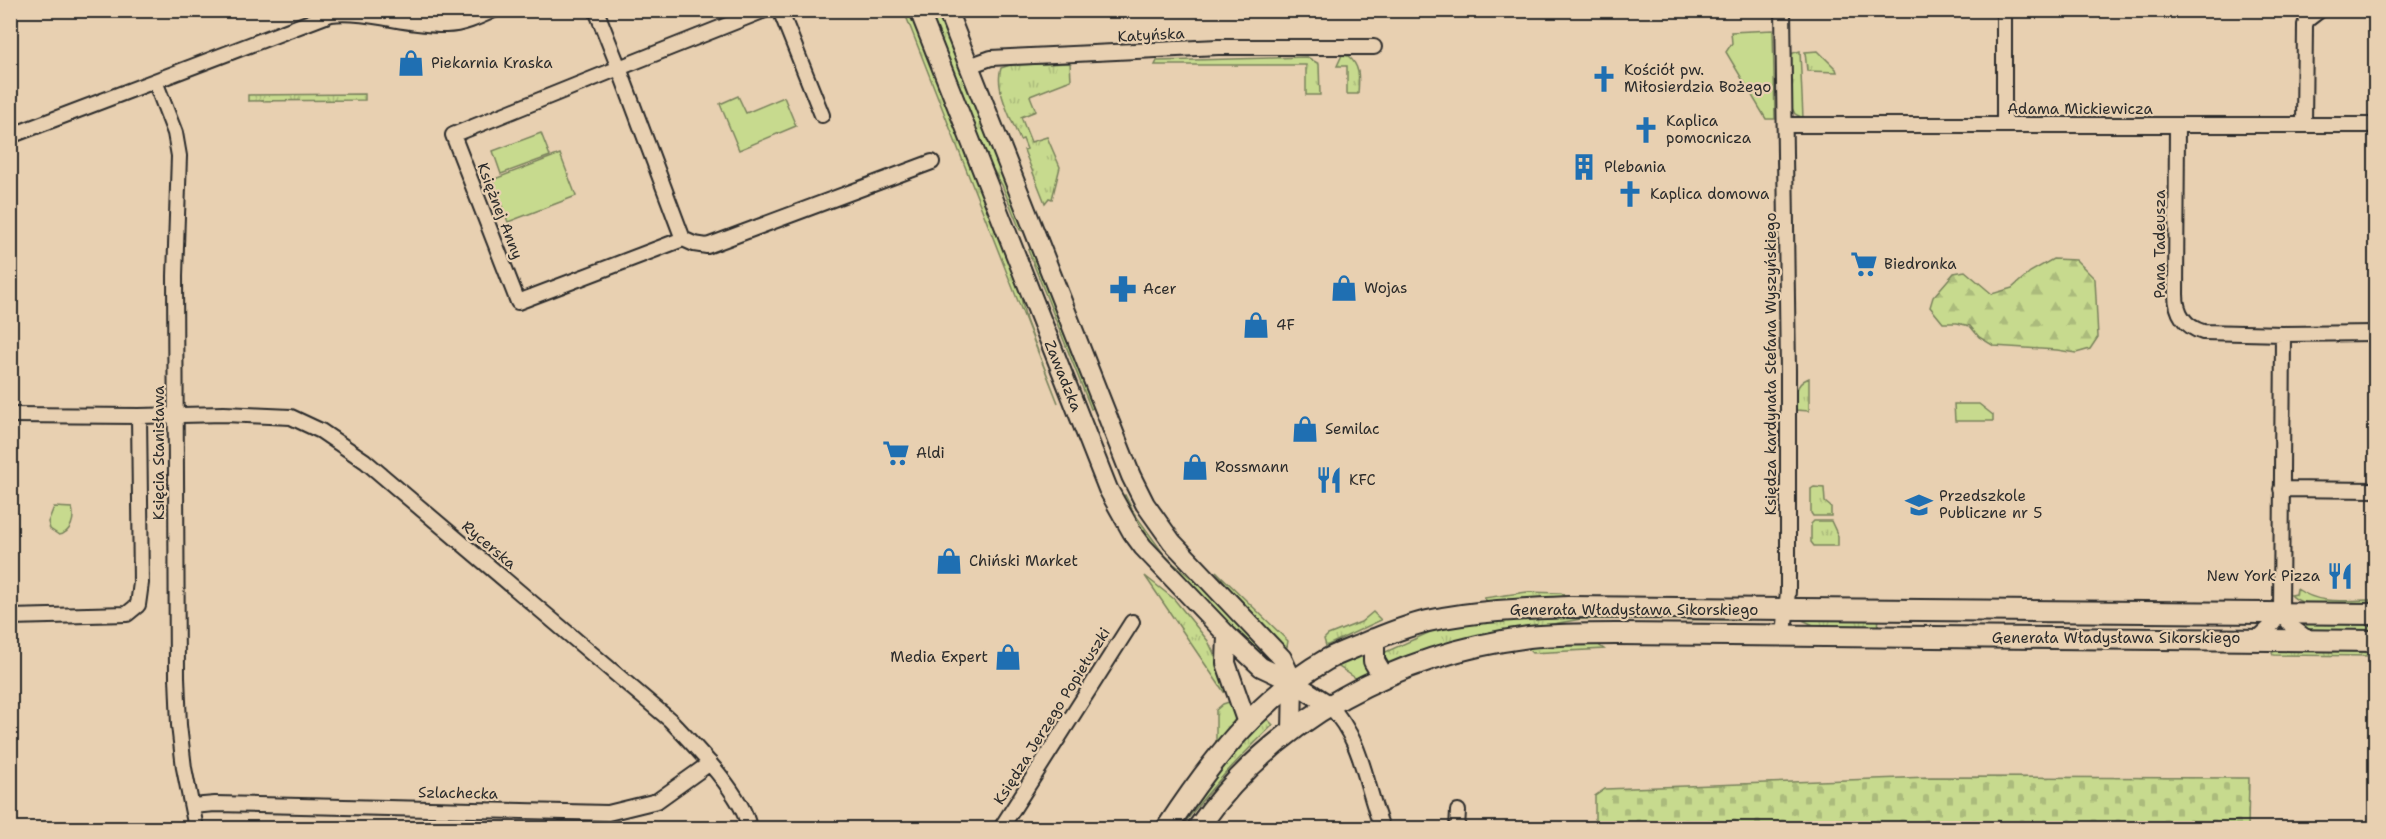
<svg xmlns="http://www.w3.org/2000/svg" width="2386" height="839" viewBox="0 0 2386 839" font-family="'Shantell Sans',sans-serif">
	<defs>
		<pattern id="grass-tufts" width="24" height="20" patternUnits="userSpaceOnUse" patternTransform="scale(1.5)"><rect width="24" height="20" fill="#c7da8e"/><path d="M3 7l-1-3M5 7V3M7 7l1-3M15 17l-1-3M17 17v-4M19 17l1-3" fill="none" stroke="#abbb7b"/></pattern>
		<pattern id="forest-firs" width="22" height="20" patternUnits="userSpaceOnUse" patternTransform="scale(1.5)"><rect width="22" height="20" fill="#c7da8e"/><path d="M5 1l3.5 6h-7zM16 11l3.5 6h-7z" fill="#abbb7b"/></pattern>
		<pattern id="cemetery-stones" width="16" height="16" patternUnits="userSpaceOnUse" patternTransform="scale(1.5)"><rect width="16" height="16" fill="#c7da8e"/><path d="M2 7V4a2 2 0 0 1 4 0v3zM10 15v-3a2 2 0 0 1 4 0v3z" fill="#abbb7b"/></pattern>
	</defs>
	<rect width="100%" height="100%" fill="#e8d0b1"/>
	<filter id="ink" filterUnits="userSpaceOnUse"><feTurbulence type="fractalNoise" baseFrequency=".0167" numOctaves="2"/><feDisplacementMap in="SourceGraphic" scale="12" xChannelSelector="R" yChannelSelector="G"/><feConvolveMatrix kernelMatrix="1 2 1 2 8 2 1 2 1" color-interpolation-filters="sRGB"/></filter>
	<g filter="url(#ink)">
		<path fill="url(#grass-tufts)" stroke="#79825c" stroke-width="1.5" d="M 904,11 L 911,11 L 1018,284 L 1026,320 L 1058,403 Z
			M 927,11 L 935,11 L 946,31 L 1026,232 L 1020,230 L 1002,185 L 981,149 Z
			M 1800,51 L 1803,118 L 1795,114 L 1791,106 L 1790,54 Z
			M 1818,51 L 1836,69 L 1837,72 L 1807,71 L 1805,52 Z
			M 1342,55 L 1348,56 C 1361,66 1359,79 1358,94 L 1347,94 L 1347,66 L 1337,66 Z
			M 1307,57 L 1319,64 L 1320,95 L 1306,95 L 1306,65 L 1155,65 L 1157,61 Z
			M 1070,63 L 1071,80 L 1030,96 L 1036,111 L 1021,117 L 1031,142 L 1047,137 L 1060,167 L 1052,199 L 1049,198 L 1045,203 L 1024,150 L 1027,149 L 1023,139 L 1020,140 C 1012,120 994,89 1001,68 L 1010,65 Z
			M 365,94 L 365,100 L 248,101 L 248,95 Z
			M 1033,248 L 1095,407 L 1091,409 L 1028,250 Z
			M 1809,378 L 1809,411 L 1796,410 C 1795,396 1794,384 1809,378 Z
			M 1814,487 L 1824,488 L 1825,502 L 1831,507 L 1831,516 L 1813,516 L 1811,513 L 1811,489 Z
			M 1125,495 L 1134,513 L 1163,553 L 1174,564 L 1205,589 L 1274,659 L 1267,665 L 1143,534 L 1121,497 Z
			M 1814,521 L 1831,521 L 1838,536 L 1838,546 L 1814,546 L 1811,542 L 1811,524 Z
			M 1216,571 L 1288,641 L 1287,647 L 1286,648 L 1233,593 Z
			M 1145,576 L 1174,599 L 1208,641 L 1231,689 L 1224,692 Z
			M 2297,589 C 2321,605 2342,600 2370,600 L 2367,605 C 2347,605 2304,610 2291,595 L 2296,594 Z
			M 1527,592 L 1561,593 L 1565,595 L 1562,598 L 1489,603 L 1484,598 Z
			M 1373,612 L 1381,620 L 1326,646 L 1324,639 L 1328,635 L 1361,622 Z
			M 1569,616 L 1749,616 L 1749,620 L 1581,619 L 1491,635 L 1387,665 L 1379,655 L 1439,628 L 1471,622 Z
			M 1802,617 L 1879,618 L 1878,628 L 1816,626 L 1802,620 Z
			M 2297,621 L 2375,621 L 2375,632 C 2351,632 2318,639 2297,623 Z
			M 1594,642 L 1604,649 L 1532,653 L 1528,649 L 1531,645 Z
			M 2277,649 L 2370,649 L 2375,653 L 2375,656 L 2273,655 L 2272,653 Z
			M 1368,650 L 1373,672 L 1357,679 L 1336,665 Z
			M 1235,700 C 1237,726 1233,726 1216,745 L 1216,710 L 1223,704 Z
			M 1265,717 L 1273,725 C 1239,758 1208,790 1181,828 L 1177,828 L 1225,758 Z"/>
		<path fill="url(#forest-firs)" stroke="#79825c" stroke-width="1.5" d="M 2053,259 L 2076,260 L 2095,279 L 2098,337 L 2090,349 L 2076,353 L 2057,350 L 1994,346 L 1979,337 L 1970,326 L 1957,323 L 1943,323 L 1930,307 L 1933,297 L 1954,273 L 1965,271 L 1992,294 L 2012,288 L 2030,272 Z"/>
		<path fill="url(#cemetery-stones)" stroke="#79825c" stroke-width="1.5" d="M 1929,777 L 2249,778 L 2248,828 L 1595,828 L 1595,796 L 1605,789 Z"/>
		<path fill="#c7da8e" stroke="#79825c" stroke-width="1.5" d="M 1773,30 L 1775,119 L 1766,119 L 1726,52 L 1732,43 L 1731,32 Z
			M 738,96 L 746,113 L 784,97 L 796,126 L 739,150 L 720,104 Z
			M 541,133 L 550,156 L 501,174 L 493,151 Z
			M 560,154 L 576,196 L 508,222 L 492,180 Z
			M 1954,404 L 1979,404 L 1993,415 L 1993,421 L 1955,421 Z
			M 54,507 L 72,508 C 75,519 71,533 59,535 L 50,529 L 48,522 Z"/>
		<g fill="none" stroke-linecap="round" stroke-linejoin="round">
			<defs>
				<path id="minor" d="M 596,10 L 619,68 L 765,10
					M 780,10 L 822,115
					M 1783,10 L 1788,370 L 1788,591 L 1784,636
					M 2004,10 L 2004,125
					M 969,66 L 991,58 L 1218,47 L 1374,47
					M 155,81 L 175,133 L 179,156 L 175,276 L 177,677 L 179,725 L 184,768 L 196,828
					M 1785,125 L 2376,125
					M 2177,125 L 2176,294 C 2176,313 2185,327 2203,332 L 2283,334 L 2281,613 L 2273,624 L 2256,640
					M 2304,125 L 2305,25 L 2307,20 L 2320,10
					M 10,136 L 331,14 C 369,10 407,26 446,25 C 462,25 479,17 494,10
					M 683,239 L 619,68 L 453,135 L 518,302 L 683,239 L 694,244 L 707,246 L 932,162
					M 2283,334 L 2376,333
					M 10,415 L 139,416 L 141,583 L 138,605 L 127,614 L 10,617
					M 139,416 L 224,414 L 291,417 L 321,431 L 365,461 L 670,720 C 693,744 744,796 749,828
					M 2281,489 L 2376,490
					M 2281,613 L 2292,627 L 2310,640
					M 1329,705 C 1364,743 1364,782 1382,828
					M 192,806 L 215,804 L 608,813 L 657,801 L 710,763
					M 1001,828 L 1132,622
					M 1457,828 L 1458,811"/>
				<path id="tertiary" d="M 919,10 L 1108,489 L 1132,532 L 1143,547 L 1227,635 L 1261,667 L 1293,682 L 1329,705
					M 947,10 L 1131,476 L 1145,504 L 1172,542 L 1282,658 L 1293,682 L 1292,731
					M 1227,635 L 1226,663 L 1247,723"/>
				<path id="secondary" d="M 1374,639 L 1374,661 L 1383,676
					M 1167,828 C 1209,764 1258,699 1326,660 C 1337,654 1351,649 1363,644 C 1384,635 1406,626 1428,621 C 1474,611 1522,609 1569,607 L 2376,614
					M 1198,828 C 1275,718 1397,654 1529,637 C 1558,634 1587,634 1616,634 L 2376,641"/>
			</defs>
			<use href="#minor" stroke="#2b2b2b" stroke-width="18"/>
			<use href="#tertiary" stroke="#2b2b2b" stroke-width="22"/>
			<use href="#secondary" stroke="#2b2b2b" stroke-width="24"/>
			<use href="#minor" stroke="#e8d0b1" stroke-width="14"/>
			<use href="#tertiary" stroke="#e8d0b1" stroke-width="18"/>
			<use href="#secondary" stroke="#e8d0b1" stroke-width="20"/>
		</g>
	</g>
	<defs>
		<symbol id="shop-bare" viewBox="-9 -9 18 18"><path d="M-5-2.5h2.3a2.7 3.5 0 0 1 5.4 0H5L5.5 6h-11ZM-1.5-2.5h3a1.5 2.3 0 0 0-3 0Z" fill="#1f6fb2" stroke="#e8d0b1" stroke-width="2.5" paint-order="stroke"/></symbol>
		<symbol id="church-bare" viewBox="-9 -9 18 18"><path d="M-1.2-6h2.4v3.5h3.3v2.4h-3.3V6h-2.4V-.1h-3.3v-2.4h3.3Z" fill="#1f6fb2" stroke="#e8d0b1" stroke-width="2.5" paint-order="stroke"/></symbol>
		<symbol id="building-bare" viewBox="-9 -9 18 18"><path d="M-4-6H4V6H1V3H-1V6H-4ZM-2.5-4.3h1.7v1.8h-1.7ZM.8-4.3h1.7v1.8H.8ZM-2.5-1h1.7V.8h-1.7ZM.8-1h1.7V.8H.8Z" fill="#1f6fb2" stroke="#e8d0b1" stroke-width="2.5" paint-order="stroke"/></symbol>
		<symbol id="supermarket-bare" viewBox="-9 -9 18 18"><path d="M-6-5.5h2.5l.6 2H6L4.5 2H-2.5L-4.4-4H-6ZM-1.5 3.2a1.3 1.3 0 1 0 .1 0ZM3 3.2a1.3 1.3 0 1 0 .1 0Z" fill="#1f6fb2" stroke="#e8d0b1" stroke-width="2.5" paint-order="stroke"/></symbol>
		<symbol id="pharmacy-bare" viewBox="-9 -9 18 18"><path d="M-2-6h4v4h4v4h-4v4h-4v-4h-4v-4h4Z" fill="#1f6fb2" stroke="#e8d0b1" stroke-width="2.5" paint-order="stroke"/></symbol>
		<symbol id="restaurant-bare" viewBox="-9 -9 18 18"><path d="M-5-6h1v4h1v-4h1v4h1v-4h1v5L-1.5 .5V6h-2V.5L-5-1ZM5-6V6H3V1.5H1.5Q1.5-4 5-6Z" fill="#1f6fb2" stroke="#e8d0b1" stroke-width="2.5" paint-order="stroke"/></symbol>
		<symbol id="school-bare" viewBox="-9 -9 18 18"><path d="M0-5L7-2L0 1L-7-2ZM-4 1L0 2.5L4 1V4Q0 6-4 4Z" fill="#1f6fb2" stroke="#e8d0b1" stroke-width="2.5" paint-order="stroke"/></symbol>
	</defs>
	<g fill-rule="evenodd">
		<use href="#shop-bare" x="392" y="44" width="38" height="38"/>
		<use href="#church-bare" x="1585" y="60" width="38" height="38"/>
		<use href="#church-bare" x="1627" y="111" width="38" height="38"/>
		<use href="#building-bare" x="1565" y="148" width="38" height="38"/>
		<use href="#church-bare" x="1611" y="175" width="38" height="38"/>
		<use href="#supermarket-bare" x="1845" y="245" width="38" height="38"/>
		<use href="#shop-bare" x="1325" y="269" width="38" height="38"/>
		<use href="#pharmacy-bare" x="1104" y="270" width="38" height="38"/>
		<use href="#shop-bare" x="1237" y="306" width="38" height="38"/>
		<use href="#shop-bare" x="1286" y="410" width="38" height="38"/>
		<use href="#supermarket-bare" x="877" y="434" width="38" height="38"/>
		<use href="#shop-bare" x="1176" y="448" width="38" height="38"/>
		<use href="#restaurant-bare" x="1310" y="461" width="38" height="38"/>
		<use href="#school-bare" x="1900" y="486" width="38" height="38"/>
		<use href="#shop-bare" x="930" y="542" width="38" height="38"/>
		<use href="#restaurant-bare" x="2321" y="557" width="38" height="38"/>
		<use href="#shop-bare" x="989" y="638" width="38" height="38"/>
	</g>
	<g text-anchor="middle" stroke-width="4.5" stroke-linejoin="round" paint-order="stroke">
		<g font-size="15" fill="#2b2b2b" stroke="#e8d0b1">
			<text transform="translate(1151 35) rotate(-3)" y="5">Katyńska</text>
			<text x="2080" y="114">Adama Mickiewicza</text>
			<text transform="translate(500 211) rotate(69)" y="5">Księżnej Anny</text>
			<text transform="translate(2160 244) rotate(-90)" y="5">Pana Tadeusza</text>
			<text transform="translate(1771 364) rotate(-90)" y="5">Księdza kardynała Stefana Wyszyńskiego</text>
			<text transform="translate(1063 376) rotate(68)" y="5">Zawadzka</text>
			<text transform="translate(159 453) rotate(-90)" y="5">Księcia Stanisława</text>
			<text transform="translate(489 545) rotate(40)" y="5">Rycerska</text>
			<text x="1634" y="615">Generała Władysława Sikorskiego</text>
			<text x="2116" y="643">Generała Władysława Sikorskiego</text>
			<text transform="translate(1052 716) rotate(-58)" y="5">Księdza Jerzego Popiełuszki</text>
			<text transform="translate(458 793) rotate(1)" y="5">Szlachecka</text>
		</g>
		<g font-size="15" fill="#2b2b2b" stroke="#e8d0b1" text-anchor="start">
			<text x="431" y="68">Piekarnia Kraska</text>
			<text x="1624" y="75">Kościół pw.<tspan x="1624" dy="17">Miłosierdzia Bożego</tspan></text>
			<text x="1666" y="126">Kaplica<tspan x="1666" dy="17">pomocnicza</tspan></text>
			<text x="1604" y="172">Plebania</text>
			<text x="1650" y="199">Kaplica domowa</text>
			<text x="1884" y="269">Biedronka</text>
			<text x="1364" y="293">Wojas</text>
			<text x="1143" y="294">Acer</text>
			<text x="1276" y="330">4F</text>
			<text x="1325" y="434">Semilac</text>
			<text x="916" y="458">Aldi</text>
			<text x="1215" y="472">Rossmann</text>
			<text x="1349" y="485">KFC</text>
			<text x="1939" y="501">Przedszkole<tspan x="1939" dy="17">Publiczne nr 5</tspan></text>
			<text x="969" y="566">Chiński Market</text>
			<text x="2320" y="581" text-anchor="end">New York Pizza</text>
			<text x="988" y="662" text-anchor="end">Media Expert</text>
		</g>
	</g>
	<rect width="2386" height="839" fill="none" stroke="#e8d0b1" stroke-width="36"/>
	<rect x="18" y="18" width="2350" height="803" fill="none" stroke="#2b2b2b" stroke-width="2" filter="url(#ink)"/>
</svg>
